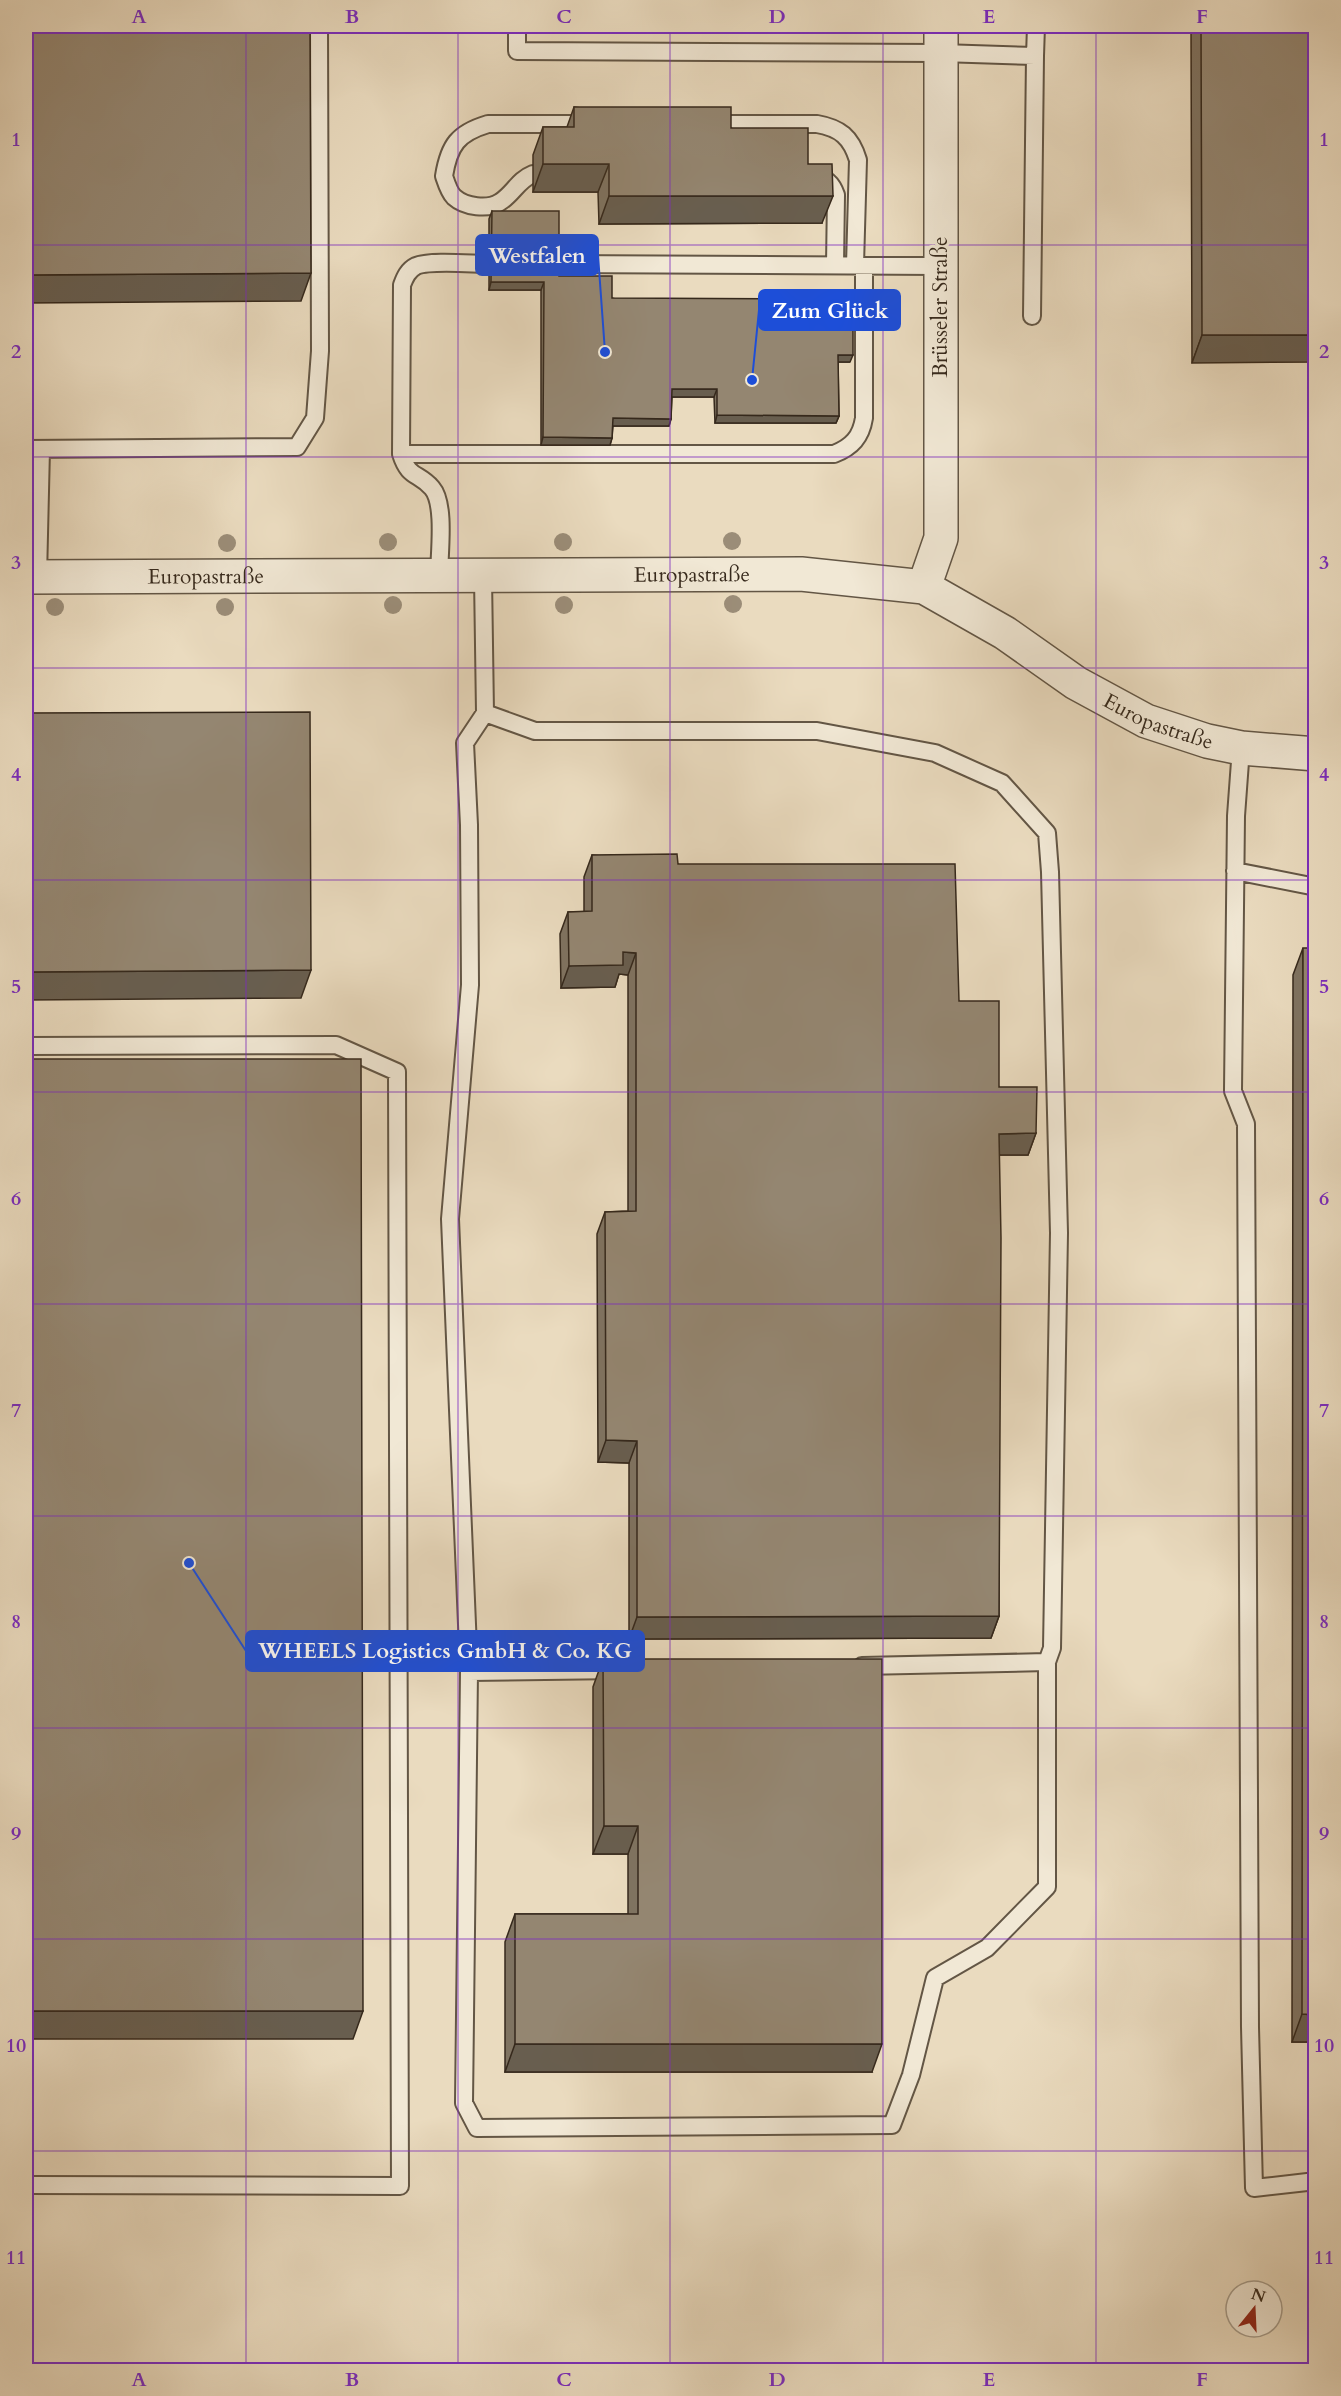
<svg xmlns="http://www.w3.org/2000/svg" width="1341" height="2396" viewBox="0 0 1341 2396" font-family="Cardo,serif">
	<rect width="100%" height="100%" fill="#eadbbf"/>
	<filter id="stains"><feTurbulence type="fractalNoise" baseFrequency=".00333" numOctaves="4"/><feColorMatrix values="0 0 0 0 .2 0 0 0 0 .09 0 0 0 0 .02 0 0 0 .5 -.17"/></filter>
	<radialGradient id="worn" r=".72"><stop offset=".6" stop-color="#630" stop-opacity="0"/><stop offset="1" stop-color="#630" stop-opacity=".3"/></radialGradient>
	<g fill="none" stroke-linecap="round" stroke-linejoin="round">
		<defs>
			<path id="lane" d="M 517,26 L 517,51 L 941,53 L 1035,56 L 1032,316
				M 1035,56 L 1036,26
				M 710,124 L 817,124 C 840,128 851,137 858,160 L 855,265
				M 533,174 C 518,180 513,194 500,202 C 488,210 465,207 454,197 C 449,192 446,182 444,176 C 449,145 458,133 488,124 L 591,124
				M 814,176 C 826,178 832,183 836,195 L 835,265
				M 556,264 L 940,266
				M 26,449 L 297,447 L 315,418 L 320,351 L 319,26
				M 401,454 L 834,454 C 852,447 861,437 864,418 L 864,266
				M 38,577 L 41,449
				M 439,577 C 439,555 446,504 432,488 C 418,472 409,479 401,454 L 402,285 C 405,277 408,270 416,266 C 430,260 472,264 489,264
				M 483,577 L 485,713 L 465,743 L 469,825 L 470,985 L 450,1219 L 469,1672 L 620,1670
				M 485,713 L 535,731 L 817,731 L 935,753 L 1002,783 L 1047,833 L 1050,872 L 1059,1233 L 1052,1648 L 1047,1662 L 862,1666
				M 1241,748 L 1236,816 L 1233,1091 L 1246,1124 L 1250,2027 L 1254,2188 L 1316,2181
				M 1235,871 L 1316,887
				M 26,1046 L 336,1045 L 397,1072 L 400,2186 L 26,2185
				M 469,1672 L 464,2103 L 477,2128 L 892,2125 L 911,2075 L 935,1978 L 987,1948 L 1047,1887 L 1047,1662"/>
			<g id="street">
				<path id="s1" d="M 26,577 L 801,574 L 924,587 L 1005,633 L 1076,683 L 1146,721 L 1207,741 L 1241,748 L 1316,754"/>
				<path d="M 924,587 L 941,538 L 941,26"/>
			</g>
		</defs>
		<use href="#lane" stroke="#635645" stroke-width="20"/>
		<use href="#street" stroke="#635645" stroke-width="36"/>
		<use href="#lane" stroke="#f1e8d5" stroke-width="16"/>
		<use href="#street" stroke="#f1e8d5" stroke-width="33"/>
	</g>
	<g fill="#9b8d78">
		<circle cx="732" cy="541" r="9"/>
		<circle cx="388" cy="542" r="9"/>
		<circle cx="563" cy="542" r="9"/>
		<circle cx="227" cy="543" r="9"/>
		<circle cx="733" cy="604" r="9"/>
		<circle cx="393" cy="605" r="9"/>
		<circle cx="564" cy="605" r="9"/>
		<circle cx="55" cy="607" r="9"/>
		<circle cx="225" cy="607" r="9"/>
	</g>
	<path fill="#7f7361" stroke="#36291c" stroke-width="1.5" d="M 1191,26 L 1316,26 L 1192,363 Z
		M 574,107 L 731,128 L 808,164 L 822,223 L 599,224 L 598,192 L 533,192 L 533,155 L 543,127 L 567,127 Z
		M 492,211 L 559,276 L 612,298 L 850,362 L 838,362 L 839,416 L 836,423 L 715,423 L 714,397 L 672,397 L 671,419 L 669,426 L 613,426 L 612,438 L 610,445 L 541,445 L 541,290 L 489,290 L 489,219 Z
		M 592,855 L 678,864 L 959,1001 L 999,1087 L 1036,1133 L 1028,1155 L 999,1155 L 999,1616 L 991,1638 L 629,1639 L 629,1463 L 598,1462 L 597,1234 L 605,1212 L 628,1211 L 628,975 L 619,974 L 615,987 L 561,988 L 560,934 L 568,912 L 584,912 L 584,877 Z
		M 1303,948 L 1316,2042 L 1292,2042 L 1293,975 Z
		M 603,1659 L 872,2072 L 505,2072 L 505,1942 L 515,1914 L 628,1914 L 628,1854 L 593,1854 L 593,1687 Z"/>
	<path fill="#685e4f" stroke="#36291c" stroke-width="1.5" d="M 543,164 L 609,164 L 598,192 L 533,192 Z
		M 609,196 L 833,196 L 822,223 L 599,224 Z
		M 311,273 L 301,301 L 26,303 L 26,275 Z
		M 491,282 L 544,282 L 541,290 L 489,290 Z
		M 1202,335 L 1316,335 L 1316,362 L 1192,363 Z
		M 838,355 L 853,355 L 850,362 L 836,362 Z
		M 672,389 L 717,389 L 714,397 L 669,397 Z
		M 717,415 L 839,416 L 836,423 L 715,423 Z
		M 613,418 L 671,419 L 669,426 L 610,426 Z
		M 543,437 L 612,438 L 610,445 L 541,445 Z
		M 623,952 L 636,953 L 628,975 L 619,974 L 615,987 L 561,988 L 569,966 Z
		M 311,970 L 301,998 L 26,1000 L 26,972 Z
		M 1036,1133 L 1028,1155 L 991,1155 L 999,1134 Z
		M 606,1440 L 637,1441 L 629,1463 L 598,1462 Z
		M 999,1616 L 991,1638 L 629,1639 L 637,1617 Z
		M 604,1826 L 638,1826 L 628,1854 L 593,1854 Z
		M 26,2011 L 363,2011 L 353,2039 L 26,2039 Z
		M 1302,2014 L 1316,2015 L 1316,2042 L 1292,2042 Z
		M 515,2044 L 882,2044 L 872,2072 L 505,2072 Z"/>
	<path fill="#948671" stroke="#36291c" stroke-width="1.5" d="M 26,26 L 310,26 L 311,273 L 26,275 Z
		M 1201,26 L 1316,26 L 1316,335 L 1202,335 Z
		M 574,107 L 731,107 L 731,128 L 808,128 L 808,164 L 832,164 L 833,196 L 609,196 L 609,164 L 543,164 L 543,127 L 574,127 Z
		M 492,211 L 559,211 L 559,276 L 612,276 L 612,298 L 853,299 L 853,355 L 838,355 L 839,416 L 717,415 L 717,389 L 672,389 L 671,419 L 613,418 L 612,438 L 543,437 L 544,282 L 491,282 Z
		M 310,712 L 311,970 L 26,972 L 26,713 Z
		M 677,854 L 678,864 L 955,864 L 959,1001 L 999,1001 L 999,1087 L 1037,1087 L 1036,1133 L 999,1134 L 1001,1238 L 999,1616 L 637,1617 L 637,1441 L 606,1440 L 605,1212 L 636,1211 L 636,953 L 623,952 L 623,965 L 569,966 L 568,912 L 592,911 L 592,855 Z
		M 1303,948 L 1316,948 L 1316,2015 L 1302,2014 Z
		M 26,1059 L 361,1059 L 363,2011 L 26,2011 Z
		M 603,1659 L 882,1659 L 882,2044 L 515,2044 L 515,1914 L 638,1914 L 638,1826 L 604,1826 Z"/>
	<path fill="none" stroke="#7b2cbf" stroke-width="1.5" stroke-opacity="0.55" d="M 246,26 L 246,2370M 458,26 L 458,2370M 670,26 L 670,2370M 883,26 L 883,2370M 1096,26 L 1096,2370M 26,245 L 1316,245M 26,457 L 1316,457M 26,668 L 1316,668M 26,880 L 1316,880M 26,1092 L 1316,1092M 26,1304 L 1316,1304M 26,1516 L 1316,1516M 26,1728 L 1316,1728M 26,1939 L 1316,1939M 26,2151 L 1316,2151"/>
	<g text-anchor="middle" stroke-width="6" stroke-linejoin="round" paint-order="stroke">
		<g font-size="21" fill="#36291c" stroke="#f1e8d5">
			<text transform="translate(940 307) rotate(-90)" y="7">Brüsseler Straße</text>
			<text dy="7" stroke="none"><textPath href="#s1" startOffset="666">Europastraße</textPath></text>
			<text dy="7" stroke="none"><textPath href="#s1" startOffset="180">Europastraße</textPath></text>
			<text dy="7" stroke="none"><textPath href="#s1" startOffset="1170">Europastraße</textPath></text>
		</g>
	</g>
	<path fill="none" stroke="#1d4ed8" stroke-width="2" d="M605 352L598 255M752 380L759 310M189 1563L246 1651"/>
	<g fill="#1d4ed8" stroke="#f1e8d5" stroke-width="2">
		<circle cx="605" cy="352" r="6"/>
		<circle cx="752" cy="380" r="6"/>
		<circle cx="189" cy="1563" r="6"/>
	</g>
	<g fill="#1d4ed8" stroke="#1d4ed8" stroke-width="2">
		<rect x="476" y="235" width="122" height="40" rx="6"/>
		<rect x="759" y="290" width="141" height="40" rx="6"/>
		<rect x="246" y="1631" width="398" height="40" rx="6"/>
	</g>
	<g font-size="22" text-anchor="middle" font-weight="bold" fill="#fff">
		<text x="537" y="263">Westfalen</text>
		<text x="830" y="318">Zum Glück</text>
		<text x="445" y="1658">WHEELS Logistics GmbH &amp; Co. KG</text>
	</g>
	<rect width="1341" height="2396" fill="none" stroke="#eadbbf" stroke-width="66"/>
	<g transform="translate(1254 2309) rotate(18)"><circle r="28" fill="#f1e8d5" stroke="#a69c8b" stroke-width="1.5"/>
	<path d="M0-4.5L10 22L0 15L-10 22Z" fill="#8f2418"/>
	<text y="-9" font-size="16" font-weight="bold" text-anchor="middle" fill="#36291c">N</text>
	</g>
	<rect x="33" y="33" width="1275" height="2330" fill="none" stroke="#7b2cbf" stroke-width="2"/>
	<g font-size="20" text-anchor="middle" font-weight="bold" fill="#7b2cbf">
		<text x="139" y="23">A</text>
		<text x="352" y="23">B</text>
		<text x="564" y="23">C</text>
		<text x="777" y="23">D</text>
		<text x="989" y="23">E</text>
		<text x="1202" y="23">F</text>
		<text x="16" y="146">1</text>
		<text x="1324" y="146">1</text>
		<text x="16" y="358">2</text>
		<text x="1324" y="358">2</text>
		<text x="16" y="569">3</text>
		<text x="1324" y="569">3</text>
		<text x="16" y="781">4</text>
		<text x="1324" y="781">4</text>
		<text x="16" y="993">5</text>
		<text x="1324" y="993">5</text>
		<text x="16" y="1205">6</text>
		<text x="1324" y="1205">6</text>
		<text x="16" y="1417">7</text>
		<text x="1324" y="1417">7</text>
		<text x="16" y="1628">8</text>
		<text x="1324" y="1628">8</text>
		<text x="16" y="1840">9</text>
		<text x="1324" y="1840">9</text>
		<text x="16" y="2052">10</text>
		<text x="1324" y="2052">10</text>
		<text x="16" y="2264">11</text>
		<text x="1324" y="2264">11</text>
		<text x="139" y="2386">A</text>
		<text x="352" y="2386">B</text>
		<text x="564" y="2386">C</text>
		<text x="777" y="2386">D</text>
		<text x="989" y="2386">E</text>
		<text x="1202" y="2386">F</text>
	</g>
	<rect width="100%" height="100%" filter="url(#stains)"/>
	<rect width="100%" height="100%" fill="url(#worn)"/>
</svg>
